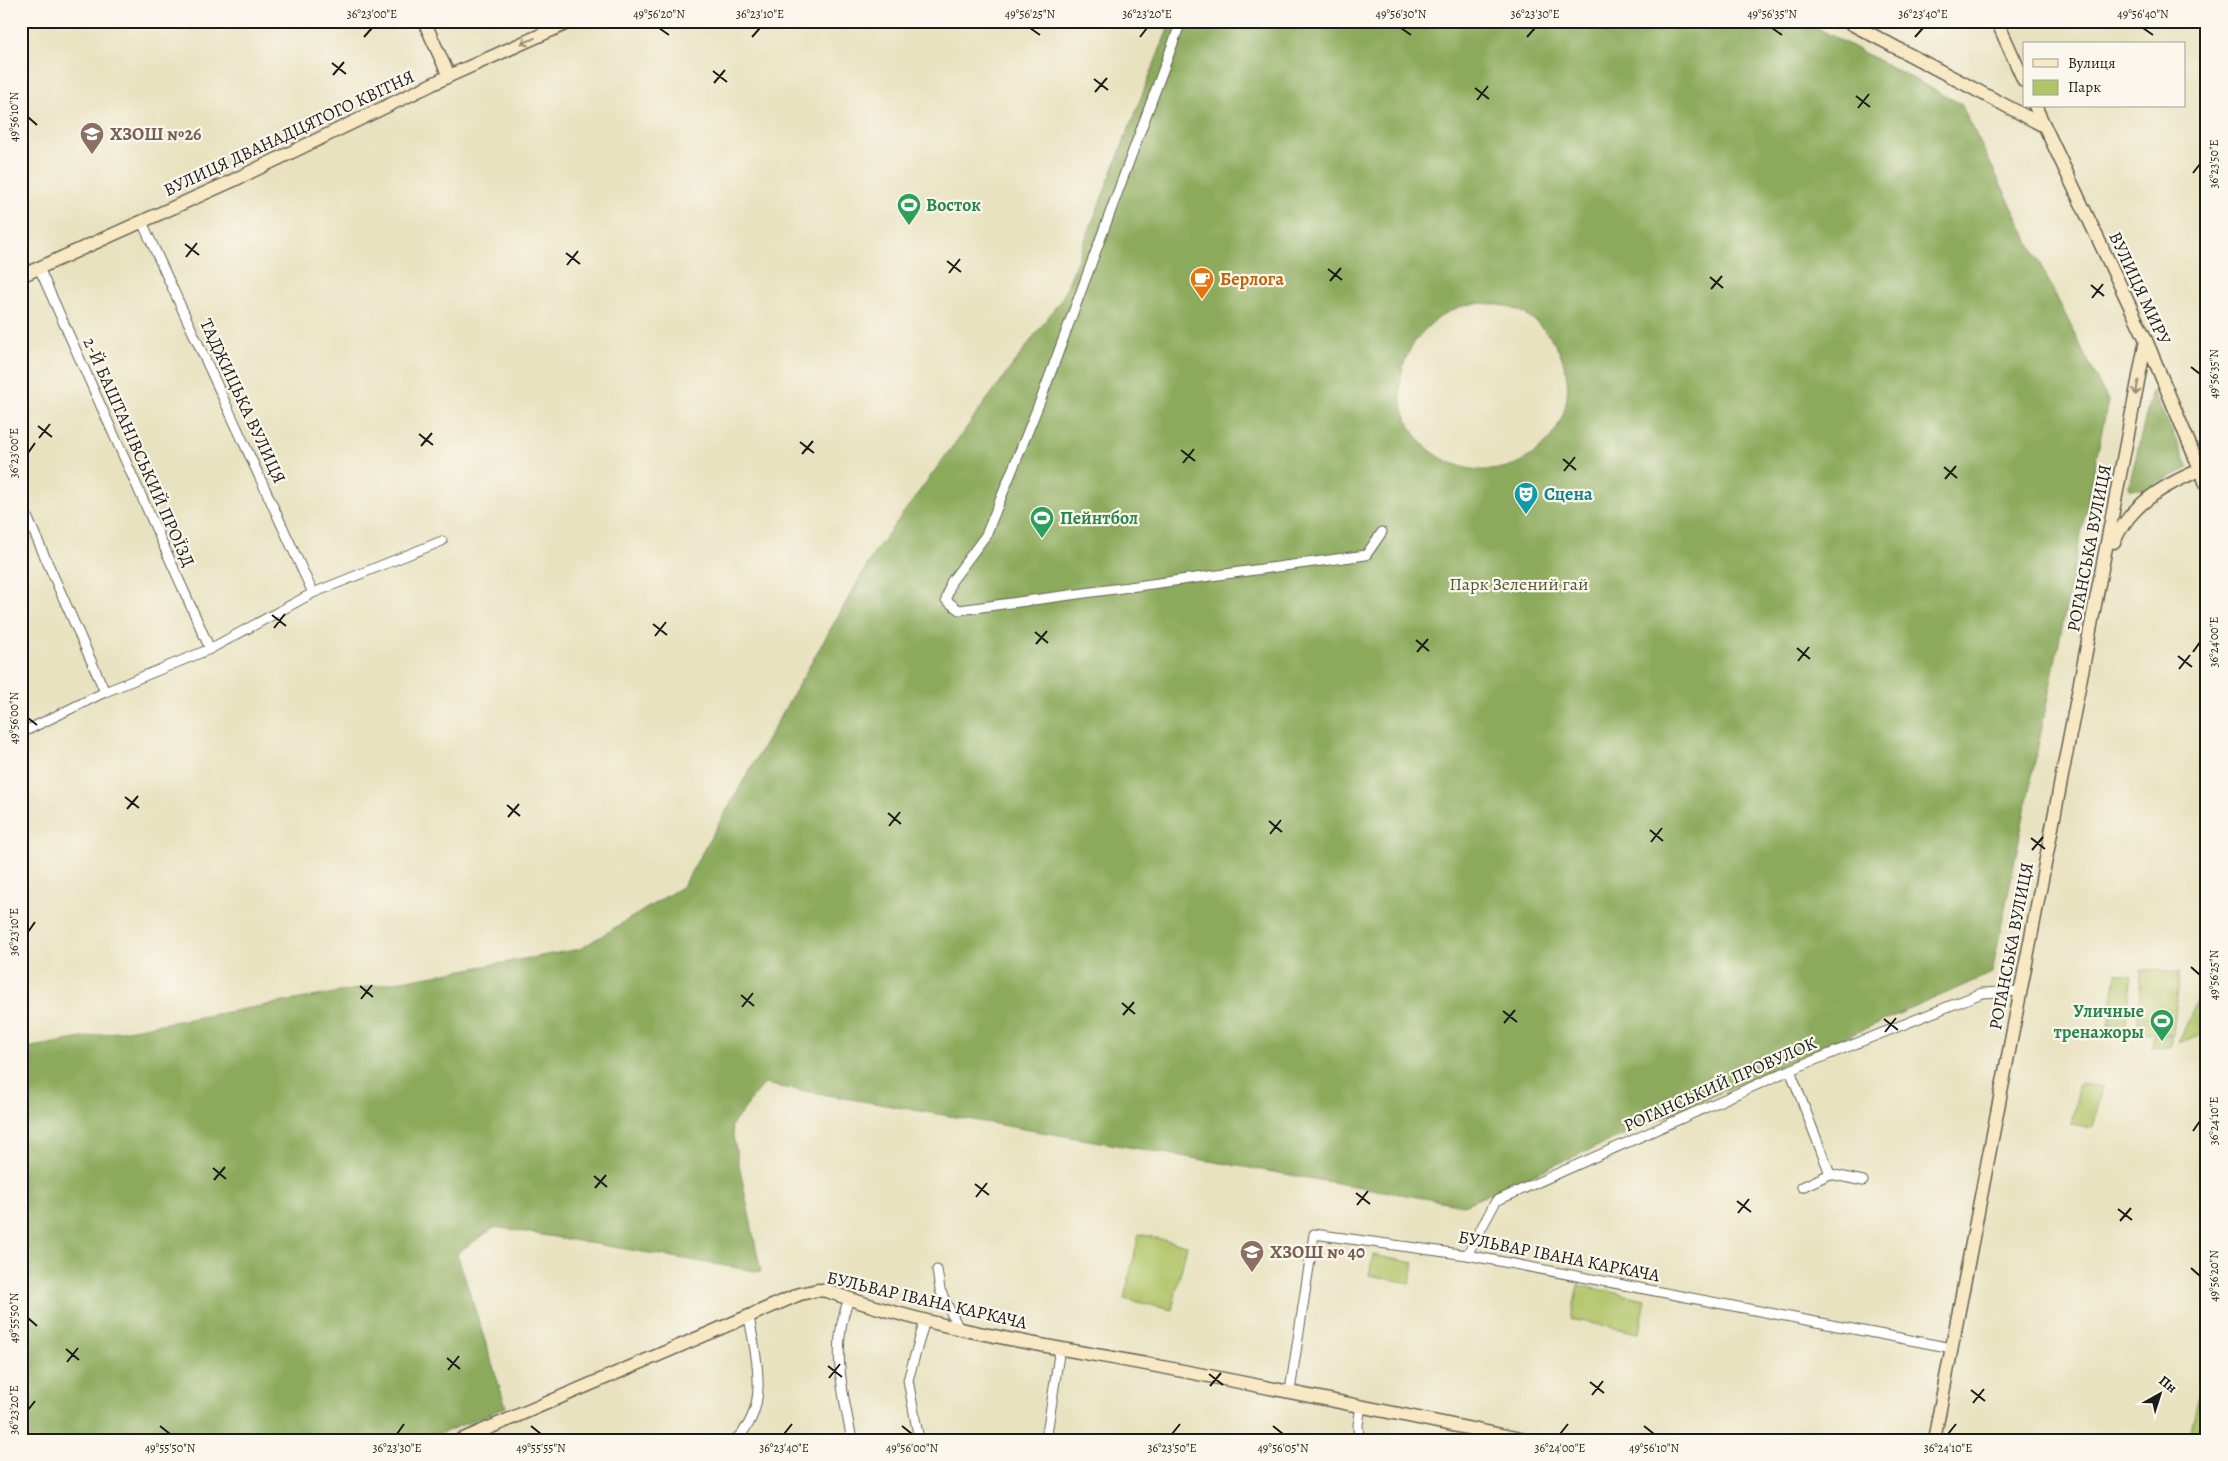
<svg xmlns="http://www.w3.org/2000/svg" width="2228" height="1461" viewBox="0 0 2228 1461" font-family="Alegreya,serif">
	<rect width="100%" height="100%" fill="#fbf7ec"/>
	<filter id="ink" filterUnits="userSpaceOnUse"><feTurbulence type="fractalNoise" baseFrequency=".02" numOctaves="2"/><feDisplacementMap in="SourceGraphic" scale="10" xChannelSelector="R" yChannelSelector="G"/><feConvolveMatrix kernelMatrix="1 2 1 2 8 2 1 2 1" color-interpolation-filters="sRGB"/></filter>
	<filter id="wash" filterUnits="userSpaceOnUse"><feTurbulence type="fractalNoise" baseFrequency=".0096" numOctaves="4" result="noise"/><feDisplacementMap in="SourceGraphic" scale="20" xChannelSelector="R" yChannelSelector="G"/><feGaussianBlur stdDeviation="1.12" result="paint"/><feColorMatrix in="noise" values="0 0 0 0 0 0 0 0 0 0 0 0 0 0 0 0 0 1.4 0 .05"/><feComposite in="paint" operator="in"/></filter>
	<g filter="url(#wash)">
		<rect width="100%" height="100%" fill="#e8e2c0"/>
		<path fill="#b0c468" stroke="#667042" d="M 2141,969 L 2180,972 L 2173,1035 L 2137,1032 Z
			M 2116,973 L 2132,976 L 2125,1029 L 2108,1027 Z
			M 2207,980 L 2207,1032 L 2178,1043 Z
			M 2153,1035 L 2172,1036 L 2170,1047 L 2152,1048 Z
			M 2080,1083 L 2103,1087 L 2093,1128 L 2071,1124 Z
			M 1139,1234 L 1187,1245 L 1172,1310 L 1124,1299 Z
			M 1373,1255 L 1414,1263 L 1410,1283 L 1369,1275 Z
			M 1578,1285 L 1645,1299 L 1639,1333 L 1571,1319 Z
			M 2198,1398 L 2207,1400 L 2207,1440 L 2189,1440 Z"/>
		<path fill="#8caa5c" stroke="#54633c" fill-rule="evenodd" d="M 1171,21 L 1804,21 L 1961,104 L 2108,401 L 1992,973 L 1464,1205 L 764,1084 L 731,1126 L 761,1272 L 495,1227 L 457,1253 L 506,1407 L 425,1440 L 21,1440 L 21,1049 L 580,949 L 683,886 L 876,550 L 1063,297 ZM 1476,303 C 1491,304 1504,304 1517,310 C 1527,314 1537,322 1544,330 C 1583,371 1572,435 1522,461 C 1502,471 1481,473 1460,466 C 1439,460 1422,446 1411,428 C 1385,383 1408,329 1455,309 C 1461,306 1469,305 1476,303 Z
			M 2152,390 L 2189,468 L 2145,489 L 2130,489 L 2129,486 Z"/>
	</g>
	<g filter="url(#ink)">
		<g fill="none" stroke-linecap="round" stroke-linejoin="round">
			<defs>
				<path id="street" d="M 1177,21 L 1179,27 L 1041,399 L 986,535 L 951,582 L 946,600 L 959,610 L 1366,555 L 1382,532
					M 142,222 L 313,593
					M 39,268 L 210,649
					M 21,503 L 105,692
					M 21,733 L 105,692 L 210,649 L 313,593 L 442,541
					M 1790,1070 L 1830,1174
					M 1802,1187 L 1830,1174 L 1863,1181
					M 1467,1255 L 1496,1201 L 1790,1070 L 1982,993 L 2020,991
					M 937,1270 L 940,1290 L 958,1327
					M 849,1299 C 830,1346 843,1393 852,1440
					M 1290,1391 L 1314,1234 L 1467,1255 L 1952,1348
					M 735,1440 C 771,1409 756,1358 749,1317
					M 919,1440 L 908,1380 L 925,1320
					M 1046,1440 L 1060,1348
					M 1359,1440 L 1358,1425 L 1361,1406"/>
				<path id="secondary" d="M 424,21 L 449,76
					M 1846,21 L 2044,126
					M 1997,21 L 2024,81
					M 2035,106 L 2146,340 L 2207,486
					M 21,276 L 232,181 L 449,76 L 572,21
					M 2114,542 C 2131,502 2168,483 2207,467
					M 461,1440 L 800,1294 L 818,1290 L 827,1291 C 934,1330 1050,1346 1162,1367 C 1283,1390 1404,1415 1525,1440
					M 1934,1440 L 2146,340"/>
			</defs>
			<use href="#street" stroke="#636155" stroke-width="11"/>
			<use href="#secondary" stroke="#636155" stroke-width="15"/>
			<use href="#street" stroke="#fff" stroke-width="9"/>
			<use href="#secondary" stroke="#f8e8c3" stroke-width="12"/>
		</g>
		<defs><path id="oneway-shaft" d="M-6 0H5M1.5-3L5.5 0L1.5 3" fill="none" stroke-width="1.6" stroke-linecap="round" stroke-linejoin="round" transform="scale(1.25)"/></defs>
		<g stroke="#958c78">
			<use href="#oneway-shaft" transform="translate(528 41) rotate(156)"/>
			<use href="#oneway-shaft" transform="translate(2137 388) rotate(101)"/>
		</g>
	</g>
	<path fill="none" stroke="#1c1c1c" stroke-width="2" d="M 659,28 L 669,35M 1030,28 L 1040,35M 1401,28 L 1411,35M 1772,28 L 1782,35M 2143,28 L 2153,35M 364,37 L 372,28M 752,37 L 760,28M 1140,37 L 1147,28M 1527,37 L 1535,28M 1915,37 L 1923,28M 332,63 L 346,74M 713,71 L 727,82M 333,75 L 344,62M 1094,79 L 1108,90M 714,83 L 725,70M 1475,88 L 1489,99M 1095,92 L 1107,78M 1856,96 L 1870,107M 1477,100 L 1488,86M 1858,108 L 1869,94M 28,117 L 37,125M 2193,173 L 2200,164M 185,244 L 199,255M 566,253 L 580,264M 186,257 L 197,243M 947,261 L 961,272M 567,265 L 578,251M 1328,269 L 1342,280M 949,273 L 960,259M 1710,277 L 1723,288M 1330,281 L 1341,268M 2091,285 L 2104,296M 1711,289 L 1722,276M 2092,298 L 2103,284M 2191,367 L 2200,374M 38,426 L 52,437M 419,434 L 433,445M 39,438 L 50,424M 800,442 L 814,453M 421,446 L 432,433M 1181,450 L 1195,461M 28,453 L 35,443M 802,454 L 813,441M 1563,459 L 1576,470M 1183,463 L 1194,449M 1944,467 L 1957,478M 1564,471 L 1575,457M 1945,479 L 1956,466M 272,615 L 286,626M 653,624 L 667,635M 274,628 L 285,614M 1035,632 L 1048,643M 655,636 L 666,622M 1416,640 L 1429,651M 1036,644 L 1047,631M 1797,648 L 1810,659M 1417,652 L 1428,639M 2193,652 L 2200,642M 2178,656 L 2192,667M 1798,661 L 1809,647M 2179,669 L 2190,655M 28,718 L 37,725M 125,797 L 139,808M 507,805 L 520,816M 127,809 L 138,796M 888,813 L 901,824M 508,817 L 519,804M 1269,821 L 1282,832M 889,826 L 900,812M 1650,830 L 1663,841M 1270,834 L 1281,820M 2031,838 L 2045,849M 1651,842 L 1662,828M 2032,850 L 2043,837M 28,932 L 35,922M 2191,967 L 2200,975M 360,986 L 373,997M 741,995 L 754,1006M 361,999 L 372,985M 1122,1003 L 1135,1014M 742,1007 L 753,993M 1503,1011 L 1517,1022M 1123,1015 L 1134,1002M 1884,1019 L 1898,1030M 1504,1023 L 1515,1010M 1885,1032 L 1896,1018M 2193,1131 L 2200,1121M 213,1168 L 226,1179M 594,1176 L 607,1187M 214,1180 L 225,1167M 975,1184 L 989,1195M 595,1188 L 606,1175M 1356,1193 L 1370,1204M 976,1197 L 987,1183M 1737,1201 L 1751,1212M 1357,1205 L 1368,1191M 2118,1209 L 2132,1220M 1738,1213 L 1749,1199M 2120,1221 L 2131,1208M 2191,1268 L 2200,1276M 28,1318 L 37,1326M 66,1349 L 79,1360M 447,1358 L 460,1369M 67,1362 L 78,1348M 828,1366 L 842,1377M 448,1370 L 459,1356M 1209,1374 L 1223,1385M 829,1378 L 840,1364M 1590,1382 L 1604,1393M 1210,1386 L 1221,1373M 1971,1390 L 1985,1401M 1592,1395 L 1603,1381M 1973,1403 L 1984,1389M 28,1410 L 35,1401M 160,1426 L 170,1434M 531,1426 L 541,1434M 902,1426 L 912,1434M 1273,1426 L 1283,1434M 1644,1426 L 1654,1434M 397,1434 L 404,1424M 784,1434 L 792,1424M 1172,1434 L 1180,1424M 1560,1434 L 1568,1424M 1948,1434 L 1956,1424"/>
	<defs>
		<symbol id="school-pin" viewBox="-11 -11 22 30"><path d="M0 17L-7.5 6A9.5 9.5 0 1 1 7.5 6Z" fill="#8d6e63" stroke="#fbf7ec"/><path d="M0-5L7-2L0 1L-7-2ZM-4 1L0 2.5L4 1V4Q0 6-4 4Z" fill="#fff"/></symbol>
		<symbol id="stadium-pin" viewBox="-11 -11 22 30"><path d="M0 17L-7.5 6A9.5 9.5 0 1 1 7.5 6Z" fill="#2e9e5b" stroke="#fbf7ec"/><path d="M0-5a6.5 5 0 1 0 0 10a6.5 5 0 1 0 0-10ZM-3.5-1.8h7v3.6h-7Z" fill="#fff"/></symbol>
		<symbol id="cafe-pin" viewBox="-11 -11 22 30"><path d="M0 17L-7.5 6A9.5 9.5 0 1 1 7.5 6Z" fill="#e8710a" stroke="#fbf7ec"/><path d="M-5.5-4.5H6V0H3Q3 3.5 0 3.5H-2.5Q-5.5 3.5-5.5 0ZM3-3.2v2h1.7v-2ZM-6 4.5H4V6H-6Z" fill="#fff"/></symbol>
		<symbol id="theatre-pin" viewBox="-11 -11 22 30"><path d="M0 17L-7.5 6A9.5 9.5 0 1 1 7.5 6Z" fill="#0f9aa8" stroke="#fbf7ec"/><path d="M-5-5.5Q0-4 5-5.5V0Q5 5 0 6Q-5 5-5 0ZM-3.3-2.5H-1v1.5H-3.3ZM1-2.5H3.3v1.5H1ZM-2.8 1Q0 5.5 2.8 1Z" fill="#fff"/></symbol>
	</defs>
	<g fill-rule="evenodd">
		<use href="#school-pin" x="78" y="120" width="28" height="38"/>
		<use href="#stadium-pin" x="895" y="191" width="28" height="38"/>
		<use href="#cafe-pin" x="1188" y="265" width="28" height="38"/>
		<use href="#theatre-pin" x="1512" y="480" width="28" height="38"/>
		<use href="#stadium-pin" x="1028" y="504" width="28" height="38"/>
		<use href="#stadium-pin" x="2148" y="1007" width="28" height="38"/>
		<use href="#school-pin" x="1238" y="1238" width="28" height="38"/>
	</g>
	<g text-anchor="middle" stroke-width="4.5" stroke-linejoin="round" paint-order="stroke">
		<g font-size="18" fill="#1c1c1c" stroke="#fbf7ec">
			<text transform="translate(289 133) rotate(-25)" y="6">ВУЛИЦЯ ДВАНАДЦЯТОГО КВІТНЯ</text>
			<text transform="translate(2140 288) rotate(65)" y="6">ВУЛИЦЯ МИРУ</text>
			<text transform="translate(243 401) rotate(65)" y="6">ТАДЖИЦЬКА ВУЛИЦЯ</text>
			<text transform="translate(139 452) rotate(66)" y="6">2-Й БАШТАНІВСЬКИЙ ПРОЇЗД</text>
			<text transform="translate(2089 548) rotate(-79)" y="6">РОГАНСЬКА ВУЛИЦЯ</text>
			<text transform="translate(2011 946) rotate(-79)" y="6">РОГАНСЬКА ВУЛИЦЯ</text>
			<text transform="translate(1720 1084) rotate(-24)" y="6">РОГАНСЬКИЙ ПРОВУЛОК</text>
			<text transform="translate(1559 1256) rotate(11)" y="6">БУЛЬВАР ІВАНА КАРКАЧА</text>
			<text transform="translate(927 1300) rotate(13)" y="6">БУЛЬВАР ІВАНА КАРКАЧА</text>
		</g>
		<g font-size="18" font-weight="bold" fill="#785e54" stroke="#fbf7ec" text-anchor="start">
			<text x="110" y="140">ХЗОШ №26</text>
			<text x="1270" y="1258">ХЗОШ № 40</text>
		</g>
		<g font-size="18" font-weight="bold" fill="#27864d" stroke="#fbf7ec" text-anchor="start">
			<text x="926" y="211">Восток</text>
			<text x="1060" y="524">Пейнтбол</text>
			<text x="2144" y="1017" text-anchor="end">Уличные<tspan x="2144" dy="21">тренажоры</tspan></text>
		</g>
		<g font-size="18" font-weight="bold" fill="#c56008" stroke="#fbf7ec" text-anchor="start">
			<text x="1220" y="285">Берлога</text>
		</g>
		<g font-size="18" font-weight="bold" fill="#0d838f" stroke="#fbf7ec" text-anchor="start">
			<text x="1544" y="500">Сцена</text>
		</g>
		<g font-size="18" fill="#505737" stroke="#fbf7ec">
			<text x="1519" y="590">Парк Зелений гай</text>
		</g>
	</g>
	<rect width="2228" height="1461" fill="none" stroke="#fbf7ec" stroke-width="55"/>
	<rect x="2023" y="42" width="162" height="65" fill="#fbf7ec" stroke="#a29f99"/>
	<rect x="2033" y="59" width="25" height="8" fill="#f8e8c3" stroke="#a29f99"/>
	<text x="2068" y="68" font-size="15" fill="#1c1c1c">Вулиця</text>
	<rect x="2033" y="80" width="25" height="15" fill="#b0c468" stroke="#a29f99"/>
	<text x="2068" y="92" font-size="15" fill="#1c1c1c">Парк</text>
	<g transform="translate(2160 1394) rotate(39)" stroke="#fbf7ec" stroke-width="4" paint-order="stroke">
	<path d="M0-4L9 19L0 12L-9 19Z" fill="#1c1c1c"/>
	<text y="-8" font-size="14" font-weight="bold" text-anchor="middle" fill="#1c1c1c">Пн</text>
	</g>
	<rect x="28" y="28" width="2172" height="1406" fill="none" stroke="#1c1c1c" stroke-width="2"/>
	<g font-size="12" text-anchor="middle" fill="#1c1c1c">
		<text x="372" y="18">36°23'00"E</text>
		<text x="659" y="18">49°56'20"N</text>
		<text x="760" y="18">36°23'10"E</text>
		<text x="1030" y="18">49°56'25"N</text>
		<text x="1147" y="18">36°23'20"E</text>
		<text x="1401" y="18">49°56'30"N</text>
		<text x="1535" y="18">36°23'30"E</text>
		<text x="1772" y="18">49°56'35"N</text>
		<text x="1923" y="18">36°23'40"E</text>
		<text x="2143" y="18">49°56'40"N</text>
		<text transform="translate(14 117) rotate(-90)" y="4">49°56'10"N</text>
		<text transform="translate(2214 164) rotate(-90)" y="4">36°23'50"E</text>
		<text transform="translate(2214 374) rotate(-90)" y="4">49°56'35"N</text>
		<text transform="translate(14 453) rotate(-90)" y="4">36°23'00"E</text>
		<text transform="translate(2214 642) rotate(-90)" y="4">36°24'00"E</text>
		<text transform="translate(14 718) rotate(-90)" y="4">49°56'00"N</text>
		<text transform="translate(14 932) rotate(-90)" y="4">36°23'10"E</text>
		<text transform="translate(2214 975) rotate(-90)" y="4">49°56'25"N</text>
		<text transform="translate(2214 1121) rotate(-90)" y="4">36°24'10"E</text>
		<text transform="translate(2214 1276) rotate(-90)" y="4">49°56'20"N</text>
		<text transform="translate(14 1318) rotate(-90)" y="4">49°55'50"N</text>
		<text transform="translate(14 1410) rotate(-90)" y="4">36°23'20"E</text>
		<text x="170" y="1452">49°55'50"N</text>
		<text x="397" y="1452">36°23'30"E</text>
		<text x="541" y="1452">49°55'55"N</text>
		<text x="784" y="1452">36°23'40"E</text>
		<text x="912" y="1452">49°56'00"N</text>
		<text x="1172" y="1452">36°23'50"E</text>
		<text x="1283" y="1452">49°56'05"N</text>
		<text x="1560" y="1452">36°24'00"E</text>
		<text x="1654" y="1452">49°56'10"N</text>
		<text x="1948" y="1452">36°24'10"E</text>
	</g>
</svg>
